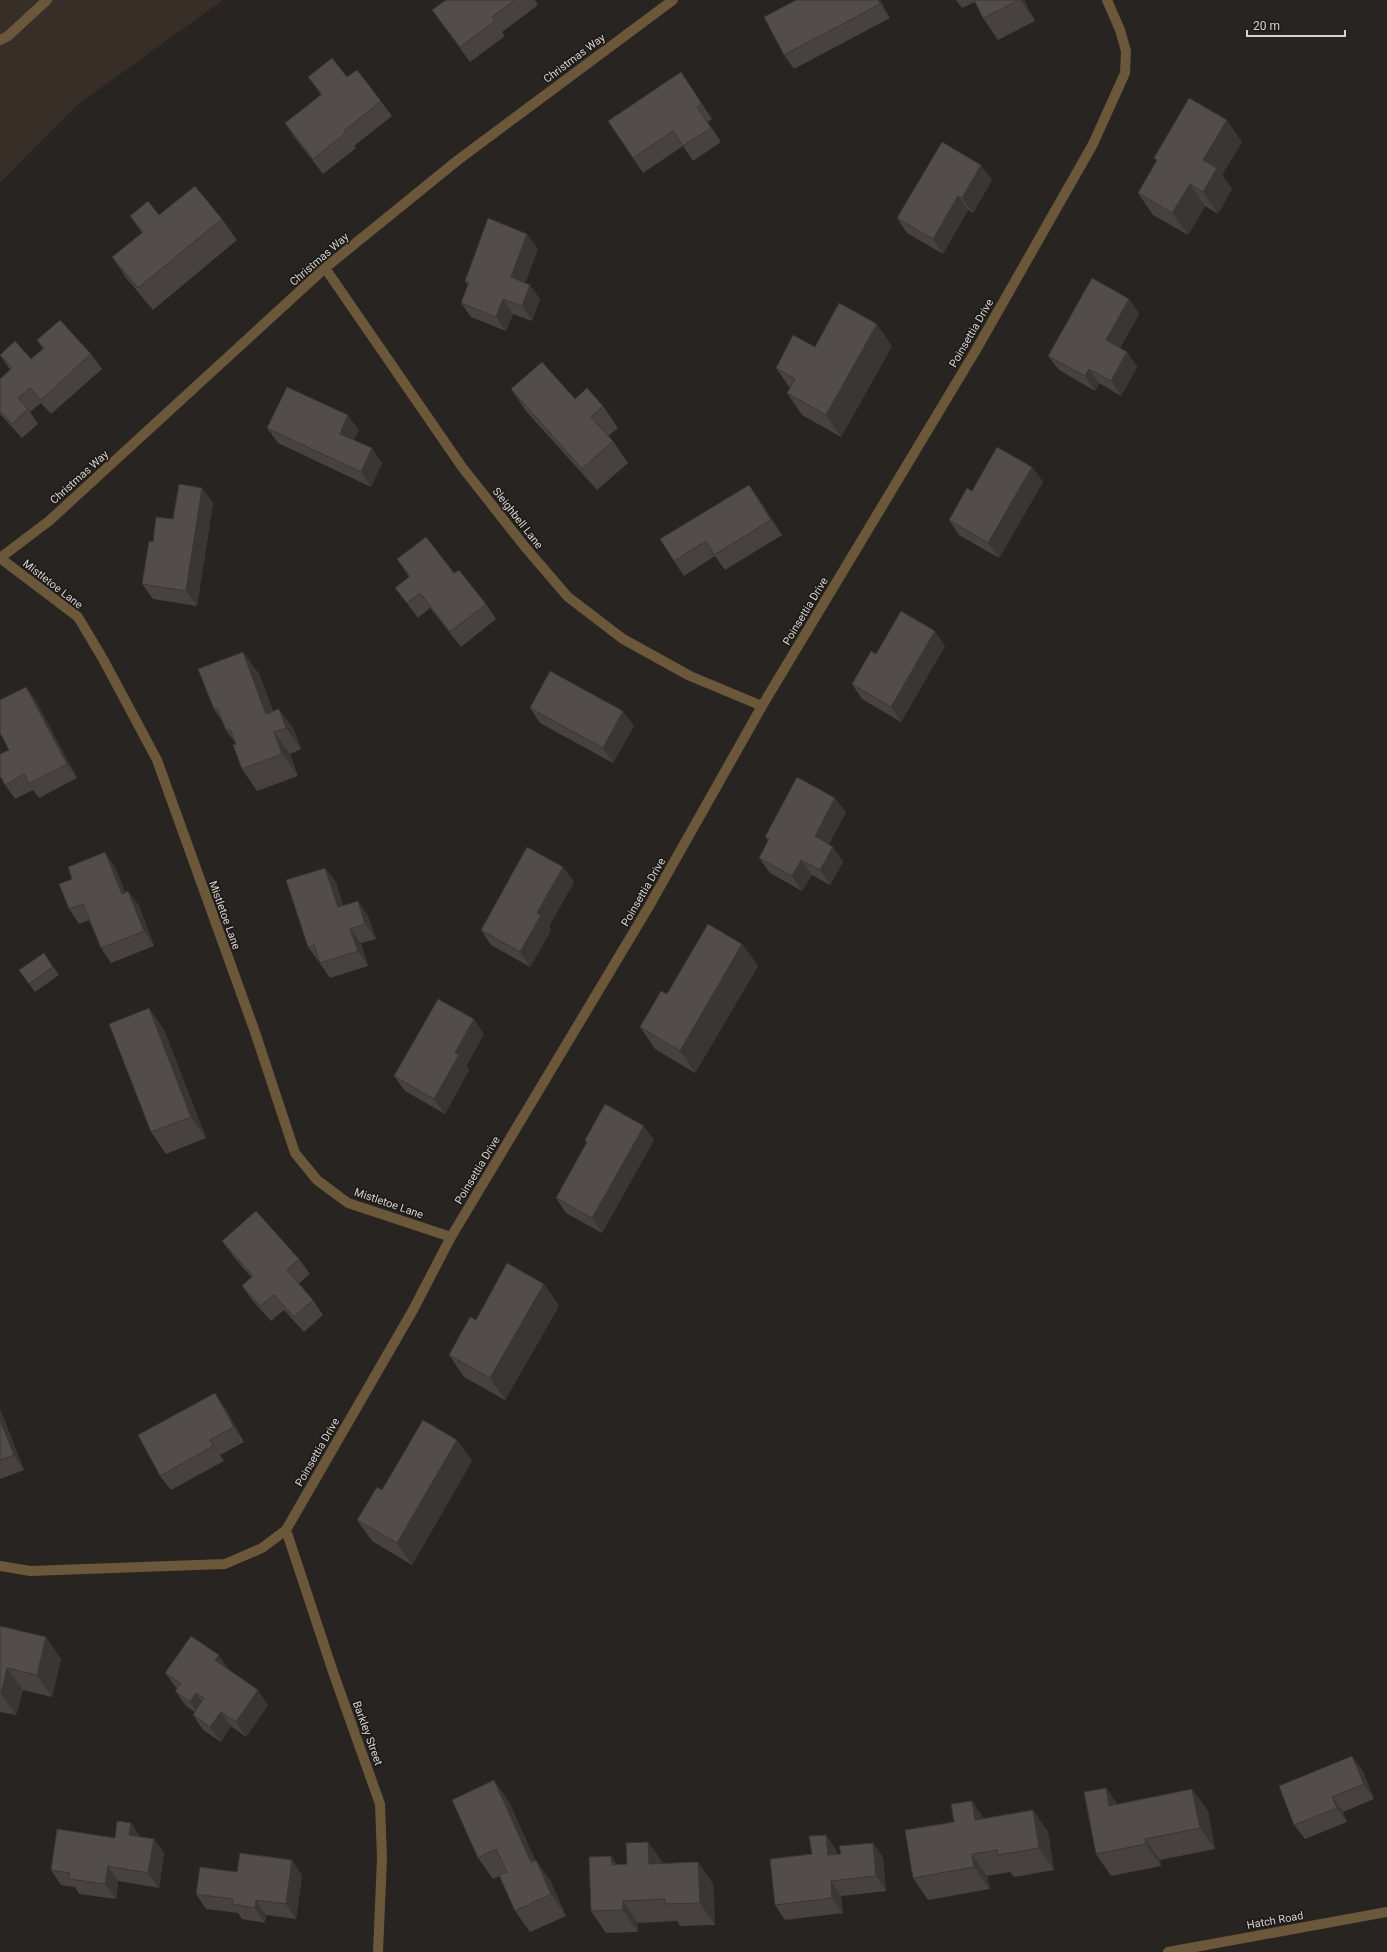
<svg xmlns="http://www.w3.org/2000/svg" width="1387" height="1952" viewBox="0 0 1387 1952" font-family="Roboto,sans-serif">
	<rect width="100%" height="100%" fill="#282421"/>
	<path fill="#372e28" d="M 0,0 L 223,0 L 77,105 L 0,183 Z"/>
	<g fill="none" stroke-linecap="round" stroke-linejoin="round">
		<path stroke="#6b5739" stroke-width="10" d="M 0,40 L 8,36 L 47,0"/>
		<path stroke="#6b5739" stroke-width="10" d="M 325,268 L 462,467 L 525,547 L 568,597 L 623,639 L 690,676 L 762,706
			M 0,558 L 49,521 L 325,268 L 458,160 L 673,0
			M 0,558 L 78,617 L 103,659 L 157,760 L 255,1032 L 295,1153 L 317,1180 L 348,1203 L 451,1237
			M 286,1530 L 333,1672 L 380,1804 L 382,1858 L 378,1952
			M 0,1566 L 30,1571 L 225,1564 L 262,1548 L 286,1530 L 413,1310 L 451,1237 L 648,908 L 762,706 L 976,350 L 1093,144 L 1125,73 L 1126,51 L 1120,30 L 1107,0
			M 1168,1952 L 1387,1912"/>
	</g>
	<path fill="#474240" d="M 446,0 L 535,0 L 538,5 L 502,32 L 505,36 L 470,62 L 432,10 Z
		M 880,0 L 890,18 L 794,69 L 784,55 Z
		M 956,0 L 1024,0 L 1035,21 L 998,40 L 983,18 L 975,2 L 962,8 Z
		M 308,77 L 347,77 L 381,101 L 392,116 L 354,146 L 356,148 L 323,174 L 295,138 L 285,123 L 321,95 Z
		M 691,87 L 712,119 L 708,122 L 721,142 L 693,161 L 683,146 L 643,173 L 633,158 Z
		M 1242,142 L 1222,175 L 1232,189 L 1218,214 L 1205,206 L 1188,235 L 1153,215 L 1138,193 L 1157,161 L 1154,158 Z
		M 992,180 L 973,213 L 968,210 L 943,254 L 907,233 L 897,218 Z
		M 159,215 L 222,219 L 237,240 L 153,310 L 127,279 L 112,257 L 142,233 L 130,216 Z
		M 527,234 L 538,249 L 525,283 L 540,299 L 532,321 L 513,314 L 506,331 L 471,317 L 461,303 L 468,285 L 465,281 Z
		M 1129,299 L 1139,314 L 1120,348 L 1127,352 L 1137,367 L 1121,396 L 1099,383 L 1095,391 L 1059,370 L 1048,356 Z
		M 37,340 L 91,354 L 102,369 L 51,414 L 41,403 L 30,412 L 38,424 L 22,438 L 0,414 L 0,379 L 10,370 L 0,355 L 31,359 L 43,349 Z
		M 892,346 L 841,437 L 802,415 L 787,393 L 790,388 L 776,368 Z
		M 511,389 L 575,399 L 603,406 L 618,428 L 608,436 L 613,441 L 628,463 L 597,490 L 526,411 Z
		M 267,428 L 359,430 L 354,440 L 382,463 L 371,487 L 278,443 Z
		M 1032,467 L 1043,482 L 999,558 L 959,535 L 949,520 L 972,491 Z
		M 749,485 L 759,499 L 782,535 L 725,570 L 715,556 L 684,576 L 674,561 Z
		M 202,488 L 213,503 L 197,606 L 153,599 L 142,584 L 153,542 Z
		M 397,559 L 454,573 L 486,604 L 496,619 L 461,647 L 430,608 L 418,618 L 406,602 L 395,588 L 409,577 Z
		M 945,646 L 901,722 L 862,699 L 852,684 L 876,654 Z
		M 243,652 L 259,674 L 273,711 L 279,709 L 294,730 L 301,749 L 290,754 L 298,776 L 257,791 L 242,769 L 236,744 L 226,730 L 223,722 L 214,709 Z
		M 26,687 L 36,701 L 77,778 L 39,798 L 33,790 L 15,799 L 5,785 L 9,750 Z
		M 530,708 L 634,726 L 613,763 L 540,723 Z
		M 846,812 L 829,844 L 833,847 L 843,862 L 830,885 L 812,875 L 802,891 L 770,873 L 759,858 L 768,841 L 765,837 Z
		M 115,867 L 125,892 L 128,891 L 139,906 L 154,946 L 111,963 L 101,948 L 89,920 L 79,924 L 69,909 Z
		M 563,867 L 574,882 L 549,926 L 551,930 L 530,967 L 491,945 L 481,930 Z
		M 336,882 L 343,906 L 368,916 L 376,939 L 361,943 L 368,966 L 330,978 L 319,962 L 308,947 Z
		M 742,944 L 758,966 L 695,1073 L 655,1049 L 640,1027 L 667,994 Z
		M 44,953 L 59,975 L 35,992 L 19,970 Z
		M 149,1008 L 164,1030 L 206,1138 L 166,1154 L 151,1132 Z
		M 484,1034 L 466,1066 L 469,1070 L 445,1114 L 405,1091 L 394,1076 Z
		M 585,1140 L 654,1140 L 602,1233 L 566,1213 L 556,1198 L 586,1143 Z
		M 222,1241 L 299,1259 L 310,1274 L 298,1284 L 313,1300 L 323,1315 L 304,1332 L 284,1310 L 271,1321 L 252,1300 L 242,1286 L 251,1277 L 233,1256 Z
		M 544,1284 L 559,1306 L 505,1400 L 464,1377 L 449,1355 L 476,1320 Z
		M 225,1408 L 244,1442 L 220,1455 L 224,1461 L 171,1490 L 160,1476 Z
		M 0,1409 L 24,1470 L 0,1479 Z
		M 457,1440 L 472,1461 L 412,1565 L 372,1541 L 357,1520 L 382,1490 Z
		M 0,1626 L 61,1659 L 52,1697 L 23,1690 L 16,1715 L 0,1712 Z
		M 228,1669 L 268,1705 L 246,1737 L 231,1726 L 221,1742 L 203,1730 L 193,1715 L 195,1712 L 186,1706 L 175,1691 L 177,1689 L 165,1673 Z
		M 1363,1771 L 1374,1799 L 1343,1812 L 1347,1822 L 1305,1839 L 1294,1825 Z
		M 494,1780 L 509,1802 L 535,1860 L 551,1882 L 566,1916 L 530,1932 L 515,1911 L 500,1876 L 493,1879 L 478,1858 Z
		M 1106,1788 L 1117,1804 L 1192,1789 L 1208,1811 L 1215,1849 L 1160,1860 L 1161,1866 L 1111,1876 L 1096,1854 Z
		M 972,1801 L 984,1819 L 1033,1810 L 1048,1832 L 1054,1870 L 1014,1877 L 1010,1872 L 987,1876 L 990,1889 L 928,1900 L 913,1878 L 954,1822 Z
		M 131,1823 L 140,1837 L 154,1839 L 164,1853 L 159,1888 L 118,1881 L 116,1899 L 79,1894 L 75,1887 L 61,1885 L 51,1870 L 115,1838 Z
		M 873,1843 L 883,1858 L 886,1891 L 841,1896 L 843,1913 L 785,1920 L 775,1905 L 812,1854 L 836,1849 L 837,1854 L 841,1854 Z
		M 611,1856 L 617,1865 L 698,1862 L 713,1884 L 715,1925 L 680,1926 L 677,1921 L 638,1923 L 638,1932 L 606,1933 L 591,1911 Z
		M 237,1872 L 302,1875 L 296,1919 L 266,1915 L 265,1923 L 242,1919 L 238,1913 L 206,1909 L 196,1894 Z"/>
	<path fill="#393634" d="M 878,0 L 880,0 L 890,18 L 880,4 Z
		M 1020,0 L 1024,0 L 1035,21 Z
		M 1227,120 L 1242,142 L 1222,175 L 1232,189 L 1218,214 L 1203,192 L 1203,160 Z
		M 981,165 L 992,180 L 973,213 L 962,198 Z
		M 1190,184 L 1205,206 L 1188,235 L 1172,213 Z
		M 958,196 L 968,210 L 943,254 L 933,239 Z
		M 527,234 L 538,249 L 521,292 L 511,277 Z
		M 530,285 L 540,299 L 532,321 L 522,306 Z
		M 503,299 L 513,314 L 506,331 L 496,317 Z
		M 1129,299 L 1139,314 L 1116,355 L 1106,340 Z
		M 877,324 L 892,346 L 841,437 L 826,415 Z
		M 1127,352 L 1137,367 L 1121,396 L 1111,381 Z
		M 1089,369 L 1099,383 L 1095,391 L 1085,376 Z
		M 348,415 L 359,430 L 350,449 L 340,434 Z
		M 372,448 L 382,463 L 371,487 L 361,472 Z
		M 1032,467 L 1043,482 L 999,558 L 988,543 Z
		M 749,485 L 759,499 L 782,535 L 771,520 Z
		M 202,488 L 213,503 L 197,606 L 186,591 Z
		M 935,631 L 945,646 L 901,722 L 891,707 Z
		M 243,652 L 259,674 L 280,730 L 266,714 Z
		M 26,687 L 36,701 L 77,778 L 67,764 Z
		M 279,709 L 294,730 L 301,749 L 286,728 Z
		M 623,711 L 634,726 L 613,763 L 603,748 Z
		M 274,732 L 290,754 L 298,776 L 282,754 Z
		M 835,798 L 846,812 L 825,851 L 815,836 Z
		M 833,847 L 843,862 L 830,885 L 820,870 Z
		M 105,852 L 115,867 L 132,909 L 122,894 Z
		M 801,860 L 812,875 L 802,891 L 792,876 Z
		M 563,867 L 574,882 L 549,926 L 551,930 L 530,967 L 520,952 L 537,913 Z
		M 325,868 L 336,882 L 348,922 L 338,907 Z
		M 128,891 L 139,906 L 154,946 L 144,931 Z
		M 358,901 L 368,916 L 376,939 L 365,924 Z
		M 350,929 L 361,943 L 368,966 L 358,951 Z
		M 742,944 L 758,966 L 695,1073 L 680,1051 Z
		M 149,1008 L 164,1030 L 206,1138 L 191,1117 Z
		M 474,1019 L 484,1034 L 466,1066 L 469,1070 L 445,1114 L 434,1099 L 455,1053 Z
		M 644,1126 L 654,1140 L 602,1233 L 592,1218 Z
		M 544,1284 L 559,1306 L 505,1400 L 490,1378 Z
		M 215,1393 L 225,1408 L 244,1442 L 234,1427 Z
		M 0,1409 L 24,1470 L 14,1455 L 0,1420 Z
		M 210,1440 L 224,1461 L 213,1446 Z
		M 457,1440 L 472,1461 L 412,1565 L 397,1543 Z
		M 46,1637 L 61,1659 L 52,1697 L 37,1675 Z
		M 219,1655 L 229,1670 L 215,1660 Z
		M 7,1668 L 23,1690 L 16,1715 L 1,1694 Z
		M 258,1690 L 268,1705 L 246,1737 L 236,1722 Z
		M 196,1693 L 206,1708 L 201,1716 L 190,1702 Z
		M 221,1712 L 231,1726 L 221,1742 L 210,1727 Z
		M 1352,1756 L 1363,1771 L 1374,1799 L 1364,1784 Z
		M 494,1780 L 509,1802 L 546,1884 L 531,1862 Z
		M 1106,1788 L 1121,1809 L 1109,1806 Z
		M 1192,1789 L 1208,1811 L 1215,1849 L 1200,1828 Z
		M 1332,1797 L 1343,1812 L 1347,1822 L 1337,1808 Z
		M 972,1801 L 987,1823 L 975,1820 Z
		M 1033,1810 L 1048,1832 L 1054,1870 L 1039,1848 Z
		M 131,1823 L 141,1838 L 129,1835 Z
		M 826,1835 L 836,1849 L 838,1870 L 828,1855 Z
		M 154,1839 L 164,1853 L 159,1888 L 148,1873 Z
		M 1145,1839 L 1160,1860 L 1161,1866 L 1146,1844 Z
		M 648,1842 L 664,1864 L 649,1864 Z
		M 873,1843 L 883,1858 L 886,1891 L 876,1876 Z
		M 972,1854 L 987,1876 L 990,1889 L 974,1867 Z
		M 611,1856 L 627,1878 L 612,1865 Z
		M 292,1860 L 302,1875 L 296,1919 L 286,1904 Z
		M 536,1860 L 551,1882 L 566,1916 L 551,1894 Z
		M 698,1862 L 713,1884 L 715,1925 L 700,1903 Z
		M 108,1866 L 118,1881 L 116,1899 L 105,1884 Z
		M 831,1881 L 841,1896 L 843,1913 L 832,1898 Z
		M 256,1900 L 266,1915 L 265,1923 L 255,1908 Z
		M 623,1901 L 638,1923 L 638,1932 L 623,1910 Z"/>
	<path fill="#524d4b" stroke="#393634" d="M 446,0 L 515,0 L 492,17 L 495,21 L 460,47 L 432,10 Z
		M 796,0 L 878,0 L 880,4 L 784,55 L 764,17 Z
		M 974,0 L 1019,0 L 983,18 Z
		M 332,58 L 347,77 L 357,70 L 381,101 L 344,131 L 346,133 L 313,159 L 285,123 L 322,94 L 308,77 Z
		M 681,72 L 702,104 L 697,107 L 711,128 L 683,146 L 673,131 L 633,158 L 608,121 Z
		M 1189,98 L 1227,120 L 1203,160 L 1217,168 L 1203,192 L 1190,184 L 1172,213 L 1138,193 L 1157,160 L 1154,158 Z
		M 942,142 L 981,165 L 962,198 L 958,196 L 933,239 L 897,218 Z
		M 195,186 L 222,219 L 138,288 L 112,257 L 143,232 L 130,216 L 148,201 L 159,215 Z
		M 488,218 L 527,234 L 511,277 L 530,285 L 522,306 L 503,299 L 496,317 L 461,303 L 469,282 L 465,281 Z
		M 1092,278 L 1129,299 L 1106,340 L 1127,352 L 1111,381 L 1089,369 L 1085,376 L 1048,356 Z
		M 839,303 L 877,324 L 826,415 L 787,393 L 795,379 L 776,368 L 793,335 L 815,347 Z
		M 60,320 L 91,354 L 41,400 L 30,388 L 18,398 L 28,409 L 12,424 L 0,411 L 0,379 L 12,368 L 0,355 L 15,341 L 31,359 L 44,348 L 37,340 Z
		M 542,362 L 575,399 L 587,388 L 603,406 L 591,417 L 613,441 L 582,469 L 511,389 Z
		M 287,387 L 348,415 L 340,434 L 372,448 L 361,472 L 267,428 Z
		M 997,447 L 1032,467 L 988,543 L 949,520 L 967,488 L 972,491 Z
		M 179,484 L 202,488 L 186,591 L 142,584 L 149,541 L 153,542 L 156,517 L 173,519 Z
		M 749,485 L 771,520 L 714,555 L 706,541 L 674,561 L 660,539 Z
		M 426,537 L 454,573 L 459,570 L 486,604 L 450,632 L 420,593 L 407,603 L 395,588 L 410,576 L 397,559 Z
		M 901,611 L 935,631 L 891,707 L 852,684 L 871,651 L 876,654 Z
		M 243,652 L 266,714 L 279,709 L 286,728 L 274,732 L 282,754 L 242,769 L 233,745 L 236,744 L 230,729 L 226,730 L 217,708 L 214,709 L 198,669 Z
		M 550,671 L 623,711 L 603,748 L 530,708 Z
		M 26,687 L 67,764 L 29,784 L 24,774 L 5,785 L 0,776 L 0,754 L 9,750 L 0,733 L 0,700 Z
		M 797,777 L 835,798 L 815,836 L 833,847 L 820,870 L 801,860 L 792,876 L 759,858 L 769,839 L 765,837 Z
		M 527,847 L 563,867 L 537,913 L 541,915 L 520,952 L 481,930 Z
		M 105,852 L 122,894 L 128,891 L 144,931 L 101,948 L 83,904 L 69,909 L 59,884 L 72,879 L 68,867 Z
		M 325,868 L 338,907 L 358,901 L 365,924 L 350,929 L 358,951 L 320,963 L 314,945 L 308,947 L 286,880 Z
		M 708,924 L 742,944 L 680,1051 L 640,1027 L 661,991 L 667,994 Z
		M 44,953 L 53,967 L 29,984 L 19,970 Z
		M 438,999 L 474,1019 L 455,1053 L 459,1055 L 434,1099 L 394,1076 Z
		M 149,1008 L 191,1117 L 151,1132 L 109,1024 Z
		M 605,1104 L 644,1126 L 592,1218 L 556,1198 L 587,1142 L 585,1140 Z
		M 256,1211 L 299,1259 L 287,1270 L 313,1300 L 294,1317 L 274,1295 L 260,1306 L 242,1286 L 253,1276 L 222,1241 Z
		M 507,1263 L 544,1284 L 490,1378 L 449,1355 L 470,1317 L 476,1320 Z
		M 215,1393 L 234,1427 L 210,1440 L 213,1446 L 160,1476 L 138,1435 Z
		M 0,1420 L 14,1455 L 0,1460 Z
		M 423,1420 L 457,1440 L 397,1543 L 357,1520 L 377,1487 L 382,1490 Z
		M 0,1626 L 46,1637 L 37,1675 L 7,1668 L 1,1694 L 0,1693 Z
		M 191,1636 L 219,1655 L 215,1660 L 258,1690 L 236,1722 L 221,1712 L 210,1727 L 193,1715 L 204,1698 L 196,1693 L 190,1702 L 175,1691 L 181,1684 L 165,1673 Z
		M 1352,1756 L 1364,1784 L 1332,1797 L 1337,1808 L 1294,1825 L 1279,1786 Z
		M 494,1780 L 531,1862 L 536,1860 L 551,1894 L 515,1911 L 499,1875 L 507,1872 L 496,1849 L 478,1858 L 452,1800 Z
		M 1106,1788 L 1109,1806 L 1192,1789 L 1200,1828 L 1145,1839 L 1146,1844 L 1096,1854 L 1084,1792 Z
		M 972,1801 L 975,1820 L 1033,1810 L 1039,1848 L 998,1855 L 997,1850 L 972,1854 L 974,1867 L 913,1878 L 905,1830 L 954,1822 L 951,1804 Z
		M 117,1821 L 131,1823 L 129,1835 L 154,1839 L 148,1873 L 108,1866 L 105,1884 L 69,1879 L 70,1873 L 51,1870 L 57,1829 L 115,1838 Z
		M 826,1835 L 828,1855 L 841,1854 L 839,1846 L 873,1843 L 876,1876 L 831,1881 L 832,1898 L 775,1905 L 770,1859 L 812,1854 L 809,1836 Z
		M 648,1842 L 649,1864 L 698,1862 L 700,1903 L 665,1904 L 665,1899 L 623,1901 L 623,1910 L 591,1911 L 589,1857 L 611,1856 L 612,1865 L 627,1864 L 626,1843 Z
		M 240,1853 L 292,1860 L 286,1904 L 256,1900 L 255,1908 L 232,1904 L 233,1899 L 196,1894 L 200,1867 L 237,1872 Z"/>
	<g text-anchor="middle" stroke-width="3.5" stroke-linejoin="round" paint-order="stroke">
		<g font-size="11" fill="#d6d3d1" stroke="#1e1a17">
			<text transform="translate(574 58) rotate(-37)" y="4">Christmas Way</text>
			<text transform="translate(319 259) rotate(-41)" y="4">Christmas Way</text>
			<text transform="translate(971 333) rotate(-60)" y="4">Poinsettia Drive</text>
			<text transform="translate(79 477) rotate(-42)" y="4">Christmas Way</text>
			<text transform="translate(518 518) rotate(52)" y="4">Sleighbell Lane</text>
			<text transform="translate(53 584) rotate(38)" y="4">Mistletoe Lane</text>
			<text transform="translate(805 611) rotate(-59)" y="4">Poinsettia Drive</text>
			<text transform="translate(643 892) rotate(-60)" y="4">Poinsettia Drive</text>
			<text transform="translate(225 915) rotate(70)" y="4">Mistletoe Lane</text>
			<text transform="translate(477 1170) rotate(-59)" y="4">Poinsettia Drive</text>
			<text transform="translate(389 1203) rotate(19)" y="4">Mistletoe Lane</text>
			<text transform="translate(317 1452) rotate(-60)" y="4">Poinsettia Drive</text>
			<text transform="translate(368 1733) rotate(70)" y="4">Barkley Street</text>
			<text transform="translate(1275 1920) rotate(-10)" y="4">Hatch Road</text>
		</g>
	</g>
	<path d="M1247 30v6h98v-6" fill="none" stroke="#d6d3d1" stroke-width="2"/>
	<text x="1253" y="30" font-size="12" fill="#d6d3d1" stroke="#1e1a17" stroke-width="3" paint-order="stroke">20 m</text>
</svg>
